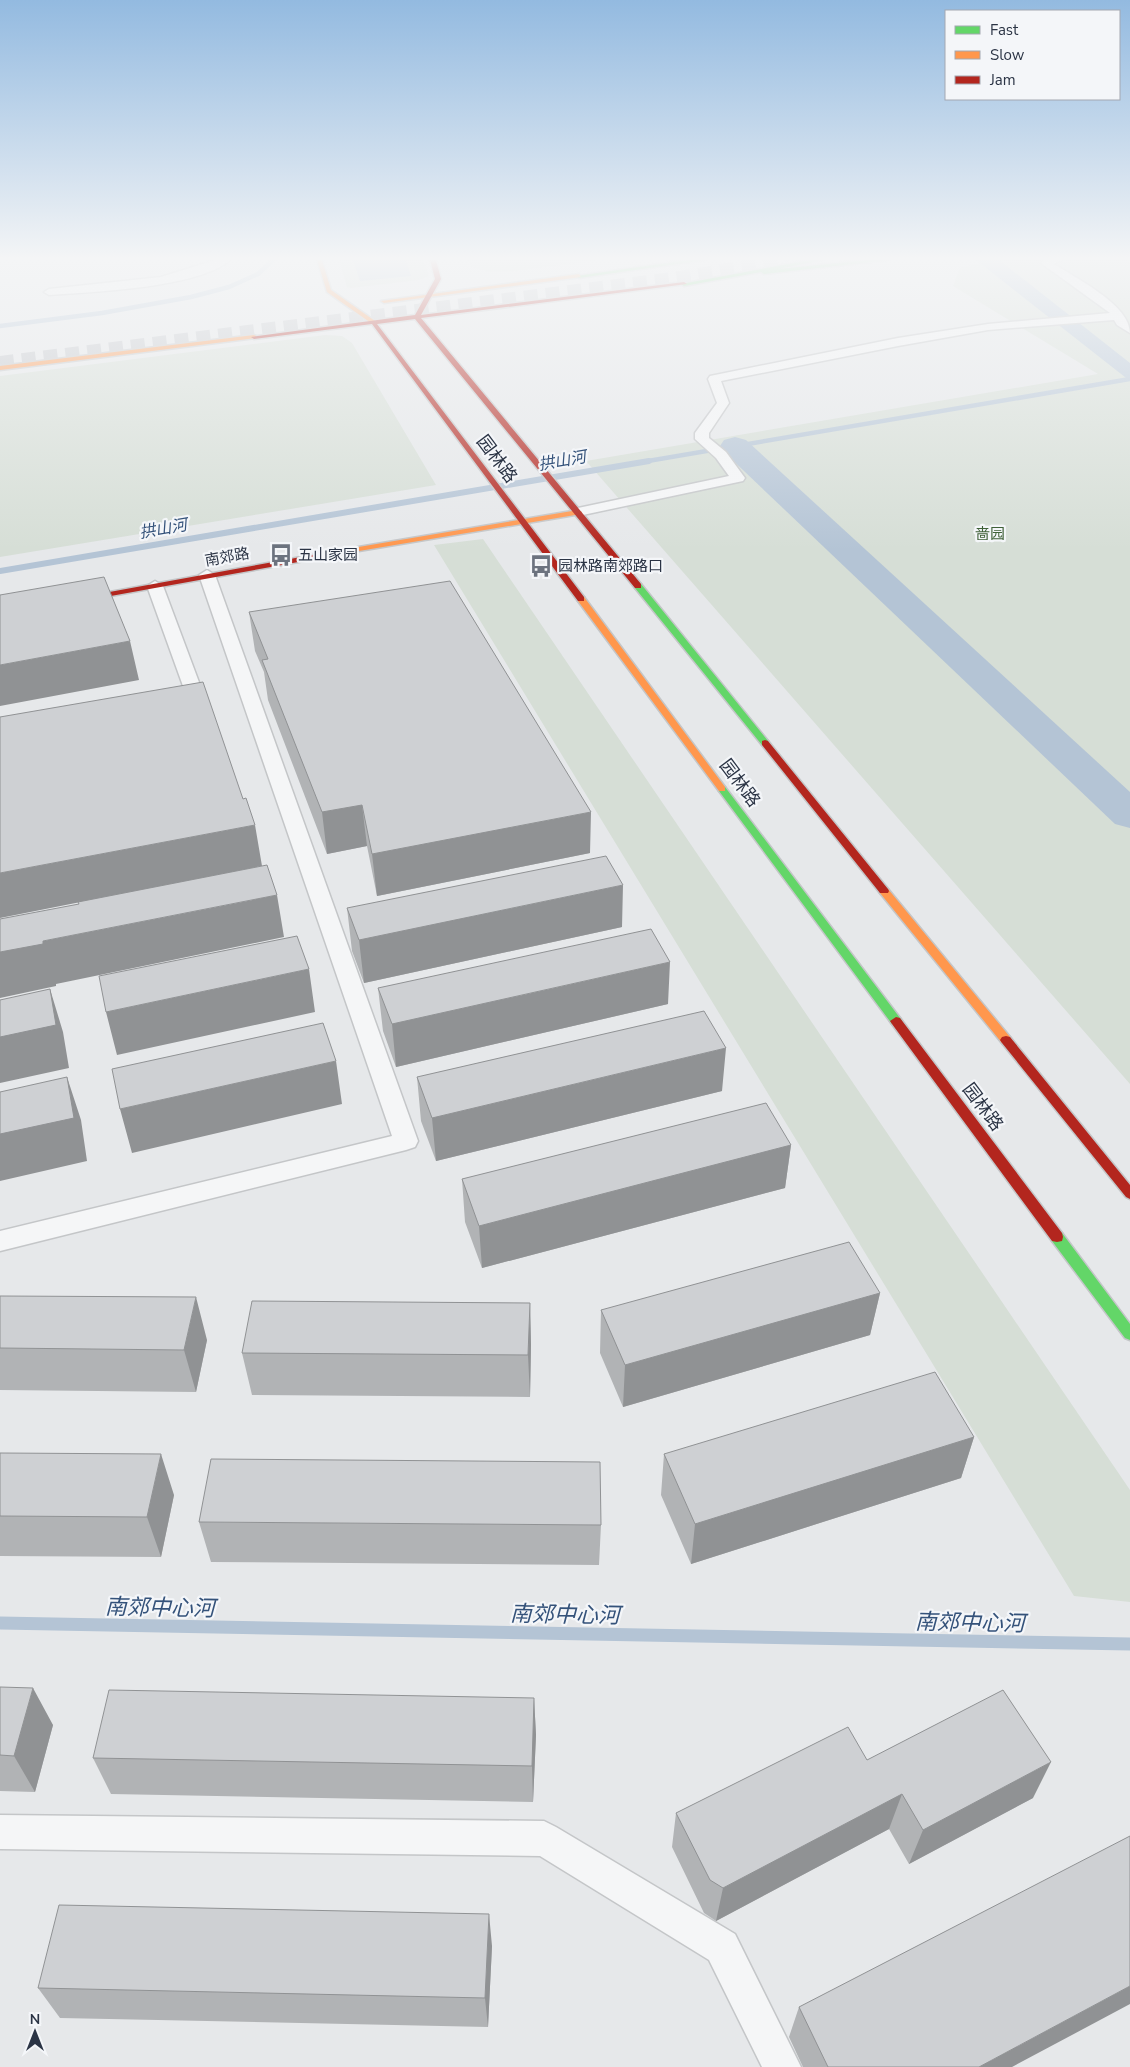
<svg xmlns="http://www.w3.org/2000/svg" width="1130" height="2067" viewBox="0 0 1130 2067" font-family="'Nunito Sans','Noto Sans SC',sans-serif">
	<rect width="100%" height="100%" fill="#e6e8ea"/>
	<path fill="#d6ded6" d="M 339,260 L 423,260 L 429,276 L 419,280 L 351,288 L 347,287 Z
		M 468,260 L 599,260 L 514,271 L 490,272 L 471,267 Z
		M 993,260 L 1130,260 L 1130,1084 L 586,461 L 1098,374 L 953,286 L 960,268 Z
		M 325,335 L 342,336 L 352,343 L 436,485 L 0,557 L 0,376 Z
		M 483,539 L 1130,1490 L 1130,1602 L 1074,1596 L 434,545 Z"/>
	<path fill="#b4c4d5" d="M 353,260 L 406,260 L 411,276 L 360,281 Z
		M 976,260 L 999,260 L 1130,363 L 1130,381 Z"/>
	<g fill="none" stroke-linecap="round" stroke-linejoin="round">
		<path stroke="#b4c4d5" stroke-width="4.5" d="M 0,326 L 102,313 L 191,297 L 229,287 L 258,274 L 273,260
			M 642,462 L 1130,379"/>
		<path stroke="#b4c4d5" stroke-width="6" d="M 0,571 L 649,461"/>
		<path stroke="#b4c4d5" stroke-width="13" d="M 0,1623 L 1130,1644"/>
		<path fill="#b4c4d5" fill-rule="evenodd" d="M 735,437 L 746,440 L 1130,792 L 1130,828 L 1115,824 L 724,452 L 720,446 L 724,440 Z"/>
		<path stroke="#c1c4c9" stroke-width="14" stroke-dasharray="14 8" stroke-linecap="butt" d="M 0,363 L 673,279 L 789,260"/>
		<defs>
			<path id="street" d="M 215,260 L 230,260 C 199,288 91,292 49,295 L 44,292 L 49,289 L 161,277 Z
				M 1062,260 L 1054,264 C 1077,279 1130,305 1130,333 L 1117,325 L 1114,320 L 988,330 L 898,346 L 721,381 L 729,403 L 709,433 L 709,438 L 726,452 L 745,478 L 743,481 L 578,516 L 571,512 L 578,508 L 729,476 L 716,458 L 695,439 L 695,433 L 717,403 L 708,379 L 710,376 L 898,338 L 988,324 L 1110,313 L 1041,263 L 1043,260 Z
				M 207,570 L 215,575 L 418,1141 L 415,1147 L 406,1150 L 0,1251 L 0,1231 L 392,1136 L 199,575 Z
				M 155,581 L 163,586 L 206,701 L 203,705 L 183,708 L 177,707 L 174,703 L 177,699 L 187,697 L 147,586 Z
				M 0,1815 L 544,1821 L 556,1827 L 735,1934 L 801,2067 L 762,2067 L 709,1960 L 540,1856 L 0,1849 Z"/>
			<path id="fast" d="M 687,260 L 705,260 L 579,278 L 576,276 Z
				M 809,260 L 822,260 L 778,269 L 866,260 L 889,260 L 764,274 L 761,272 L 684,286 L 681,284 Z
				M 635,584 L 641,584 L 768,741 L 768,745 L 762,745 L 635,588 Z
				M 722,786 L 725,787 L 900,1018 L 902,1021 L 900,1024 L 892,1024 L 719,791 L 719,787 Z
				M 1057,1232 L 1062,1233 L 1130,1324 L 1130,1340 L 1125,1338 L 1052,1241 L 1051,1237 L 1052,1233 Z"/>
			<path id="slow" d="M 317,260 L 322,260 L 331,290 L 375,321 L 375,323 L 371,323 L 327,292 Z
				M 579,274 L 581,277 L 384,303 L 381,301 Z
				M 254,335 L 256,336 L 256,338 L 0,370 L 0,366 Z
				M 578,510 L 582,512 L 581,514 L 323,557 L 319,555 L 323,553 Z
				M 578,597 L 584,597 L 725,787 L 725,791 L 719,791 L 578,601 Z
				M 884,888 L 888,889 L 1010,1037 L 1012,1040 L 1010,1043 L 1002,1043 L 880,893 L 879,891 L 880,889 Z"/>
			<path id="jam" d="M 430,260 L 436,260 L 441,279 L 421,315 L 684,282 L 687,284 L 421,318 L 641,584 L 641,588 L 635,588 L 415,319 L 377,324 L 584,597 L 584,601 L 578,601 L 372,324 L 254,339 L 251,337 L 415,315 L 435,279 Z
				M 323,553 L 326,553 L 326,557 L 0,616 L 0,612 Z
				M 765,740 L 768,741 L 888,889 L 889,891 L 888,893 L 880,893 L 762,745 L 762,741 Z
				M 896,1017 L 900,1018 L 1062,1233 L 1063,1237 L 1062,1241 L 1057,1242 L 1052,1241 L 892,1024 L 890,1021 Z
				M 1006,1036 L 1010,1037 L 1130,1185 L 1130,1199 L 1126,1197 L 1002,1043 L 1000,1040 L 1002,1037 Z"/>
		</defs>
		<use href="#street" stroke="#c4c6c8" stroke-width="3"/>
		<use href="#fast" stroke="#c4c6c8" stroke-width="3"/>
		<use href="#slow" stroke="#c4c6c8" stroke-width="3"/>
		<use href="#jam" stroke="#c4c6c8" stroke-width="3"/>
		<use href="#street" fill="#f5f6f7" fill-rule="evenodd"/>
		<use href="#fast" fill="#63d668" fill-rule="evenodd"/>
		<use href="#slow" fill="#ff974d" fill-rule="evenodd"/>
		<use href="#jam" fill="#b3261e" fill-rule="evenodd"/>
	</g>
	<path fill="#b1b3b5" d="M 249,612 L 590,853 L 377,896 L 367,846 L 327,854 L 268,700 L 264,672 L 255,651 Z
		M 347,908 L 622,927 L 364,983 L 352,951 Z
		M 378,988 L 668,1004 L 396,1067 L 383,1031 Z
		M 417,1077 L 722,1091 L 436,1161 L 421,1121 Z
		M 791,1145 L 785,1188 L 482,1268 L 465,1222 L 462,1179 Z
		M 880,1293 L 870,1335 L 623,1407 L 600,1353 L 601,1310 Z
		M 0,1296 L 207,1340 L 196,1392 L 0,1390 Z
		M 530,1303 L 531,1345 L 530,1397 L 252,1395 L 242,1353 Z
		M 974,1437 L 961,1478 L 691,1564 L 661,1495 L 664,1454 Z
		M 0,1453 L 174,1495 L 161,1557 L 0,1556 Z
		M 199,1522 L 601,1525 L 599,1565 L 211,1562 Z
		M 0,1687 L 53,1725 L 35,1792 L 0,1791 Z
		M 534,1698 L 536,1735 L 533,1802 L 111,1794 L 93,1758 Z
		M 867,1760 L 1033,1798 L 909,1864 L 889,1829 L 716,1921 L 704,1913 L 672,1847 L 676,1813 Z
		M 492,1946 L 488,2027 L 60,2018 L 38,1988 Z
		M 799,2007 L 1012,2067 L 803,2067 L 789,2037 Z"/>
	<path fill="#909294" d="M 130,641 L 139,680 L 0,706 L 0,665 Z
		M 362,805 L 367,846 L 327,854 L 322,812 Z
		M 591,812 L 590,853 L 377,896 L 372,854 Z
		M 255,825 L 262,866 L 0,918 L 0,873 Z
		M 623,885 L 622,927 L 364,983 L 359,940 Z
		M 277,895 L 284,937 L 56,984 L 56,986 L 0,998 L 0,952 L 43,941 Z
		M 670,962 L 668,1004 L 396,1067 L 392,1024 Z
		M 309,969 L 315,1012 L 117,1055 L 106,1012 Z
		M 50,989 L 63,1032 L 69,1068 L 0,1083 L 0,1037 Z
		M 726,1048 L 722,1091 L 436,1161 L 432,1118 Z
		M 336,1061 L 342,1104 L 132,1153 L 120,1109 Z
		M 67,1077 L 81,1120 L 87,1161 L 0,1181 L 0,1134 Z
		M 791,1145 L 785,1188 L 482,1268 L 479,1226 Z
		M 880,1293 L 870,1335 L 623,1407 L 625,1365 Z
		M 196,1297 L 207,1340 L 196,1392 L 184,1350 Z
		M 530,1303 L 531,1345 L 530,1397 L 528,1355 Z
		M 974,1437 L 961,1478 L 691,1564 L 695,1524 Z
		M 161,1454 L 174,1495 L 161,1557 L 147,1517 Z
		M 33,1688 L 53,1725 L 35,1792 L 14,1756 Z
		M 534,1698 L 536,1735 L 533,1802 L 532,1766 Z
		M 1051,1762 L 1033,1798 L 909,1864 L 923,1830 Z
		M 902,1794 L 889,1829 L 716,1921 L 723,1888 Z
		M 489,1914 L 492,1946 L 488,2027 L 485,1998 Z
		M 1130,1986 L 1130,2004 L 1012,2067 L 979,2067 Z"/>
	<path fill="#ced0d3" stroke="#909294" d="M 104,577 L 130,641 L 0,665 L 0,595 Z
		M 450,581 L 591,812 L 372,854 L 362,805 L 322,812 L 262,660 L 268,659 L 249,612 Z
		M 203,682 L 243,799 L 246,798 L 255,825 L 0,873 L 0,717 Z
		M 606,856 L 623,885 L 359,940 L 347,908 Z
		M 267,865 L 277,895 L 43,941 L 43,944 L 0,952 L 0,919 L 79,904 L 78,902 Z
		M 651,929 L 670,962 L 392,1024 L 378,988 Z
		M 297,936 L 309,969 L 106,1012 L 99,976 Z
		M 50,989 L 56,1025 L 0,1037 L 0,1000 Z
		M 704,1011 L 726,1048 L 432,1118 L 417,1077 Z
		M 323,1023 L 336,1061 L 120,1109 L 112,1069 Z
		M 67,1077 L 74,1118 L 0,1134 L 0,1092 Z
		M 766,1103 L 791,1145 L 479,1226 L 462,1179 Z
		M 849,1242 L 880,1293 L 625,1365 L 601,1310 Z
		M 0,1296 L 196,1297 L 184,1350 L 0,1348 Z
		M 252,1301 L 530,1303 L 528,1355 L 242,1353 Z
		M 935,1372 L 974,1437 L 695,1524 L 664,1454 Z
		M 0,1453 L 161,1454 L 147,1517 L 0,1516 Z
		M 211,1459 L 600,1462 L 601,1525 L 199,1522 Z
		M 0,1687 L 33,1688 L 14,1756 L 0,1755 Z
		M 109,1690 L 534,1698 L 532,1766 L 93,1758 Z
		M 1003,1690 L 1051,1762 L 923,1830 L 902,1794 L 723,1888 L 710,1880 L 676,1813 L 848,1727 L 867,1760 Z
		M 1130,1836 L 1130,1986 L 979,2067 L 828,2067 L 799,2007 Z
		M 59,1905 L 489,1914 L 485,1998 L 38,1988 Z"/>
	<linearGradient id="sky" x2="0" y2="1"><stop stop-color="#93bae0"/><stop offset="0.47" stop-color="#f4f5f6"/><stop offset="1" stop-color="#f4f5f6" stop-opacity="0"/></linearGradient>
	<rect width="1130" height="550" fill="url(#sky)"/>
	<defs>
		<symbol id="bus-bare" viewBox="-9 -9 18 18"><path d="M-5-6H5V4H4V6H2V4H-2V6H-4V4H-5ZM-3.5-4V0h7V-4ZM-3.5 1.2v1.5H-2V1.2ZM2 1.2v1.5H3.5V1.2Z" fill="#6c737f" stroke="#f4f6f9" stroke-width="2.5" paint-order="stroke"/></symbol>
	</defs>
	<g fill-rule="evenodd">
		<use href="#bus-bare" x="265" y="539" width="32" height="32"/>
		<use href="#bus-bare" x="525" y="550" width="32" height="32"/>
	</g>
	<g text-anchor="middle" stroke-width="4.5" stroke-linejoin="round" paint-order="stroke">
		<g font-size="15" fill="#3f6138" stroke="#f4f6f9">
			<text x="990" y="539">啬园</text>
		</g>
		<g font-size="15" fill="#2b3445" stroke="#f4f6f9" text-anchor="start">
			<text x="298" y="560">五山家园</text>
			<text x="558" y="571">园林路南郊路口</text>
		</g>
		<g font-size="15" fill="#2b3445" stroke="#f4f6f9">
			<text transform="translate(227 557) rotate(-10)" y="5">南郊路</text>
		</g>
		<g font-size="16" font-style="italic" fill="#34527a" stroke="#f4f6f9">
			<text transform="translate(562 460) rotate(-10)" y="6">拱山河</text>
			<text transform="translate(163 528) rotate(-10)" y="6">拱山河</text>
		</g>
		<g font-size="18" fill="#2b3445" stroke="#f4f6f9">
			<text transform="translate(497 459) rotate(53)" y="6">园林路</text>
			<text transform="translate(740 783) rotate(53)" y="6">园林路</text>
			<text transform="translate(983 1107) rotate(53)" y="6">园林路</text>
		</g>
		<g font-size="22" font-style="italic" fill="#34527a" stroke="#f4f6f9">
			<text transform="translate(160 1607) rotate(1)" y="8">南郊中心河</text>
			<text transform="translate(565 1614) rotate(1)" y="8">南郊中心河</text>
			<text transform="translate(970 1622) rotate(1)" y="8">南郊中心河</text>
		</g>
	</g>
	<rect x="945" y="10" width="175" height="90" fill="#f4f6f9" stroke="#a4a8b1"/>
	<rect x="955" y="26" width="25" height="8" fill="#63d668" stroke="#a4a8b1"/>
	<text x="990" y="35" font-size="15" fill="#2b3445">Fast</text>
	<rect x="955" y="51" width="25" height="8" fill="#ff974d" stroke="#a4a8b1"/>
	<text x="990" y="60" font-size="15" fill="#2b3445">Slow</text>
	<rect x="955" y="76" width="25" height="8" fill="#b3261e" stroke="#a4a8b1"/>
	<text x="990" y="85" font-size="15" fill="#2b3445">Jam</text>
	<g transform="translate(35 2032)" stroke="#f4f6f9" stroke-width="4" paint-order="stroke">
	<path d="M0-4L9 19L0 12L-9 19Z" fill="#2b3445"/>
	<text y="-8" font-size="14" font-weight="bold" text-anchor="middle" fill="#2b3445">N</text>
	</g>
</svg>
